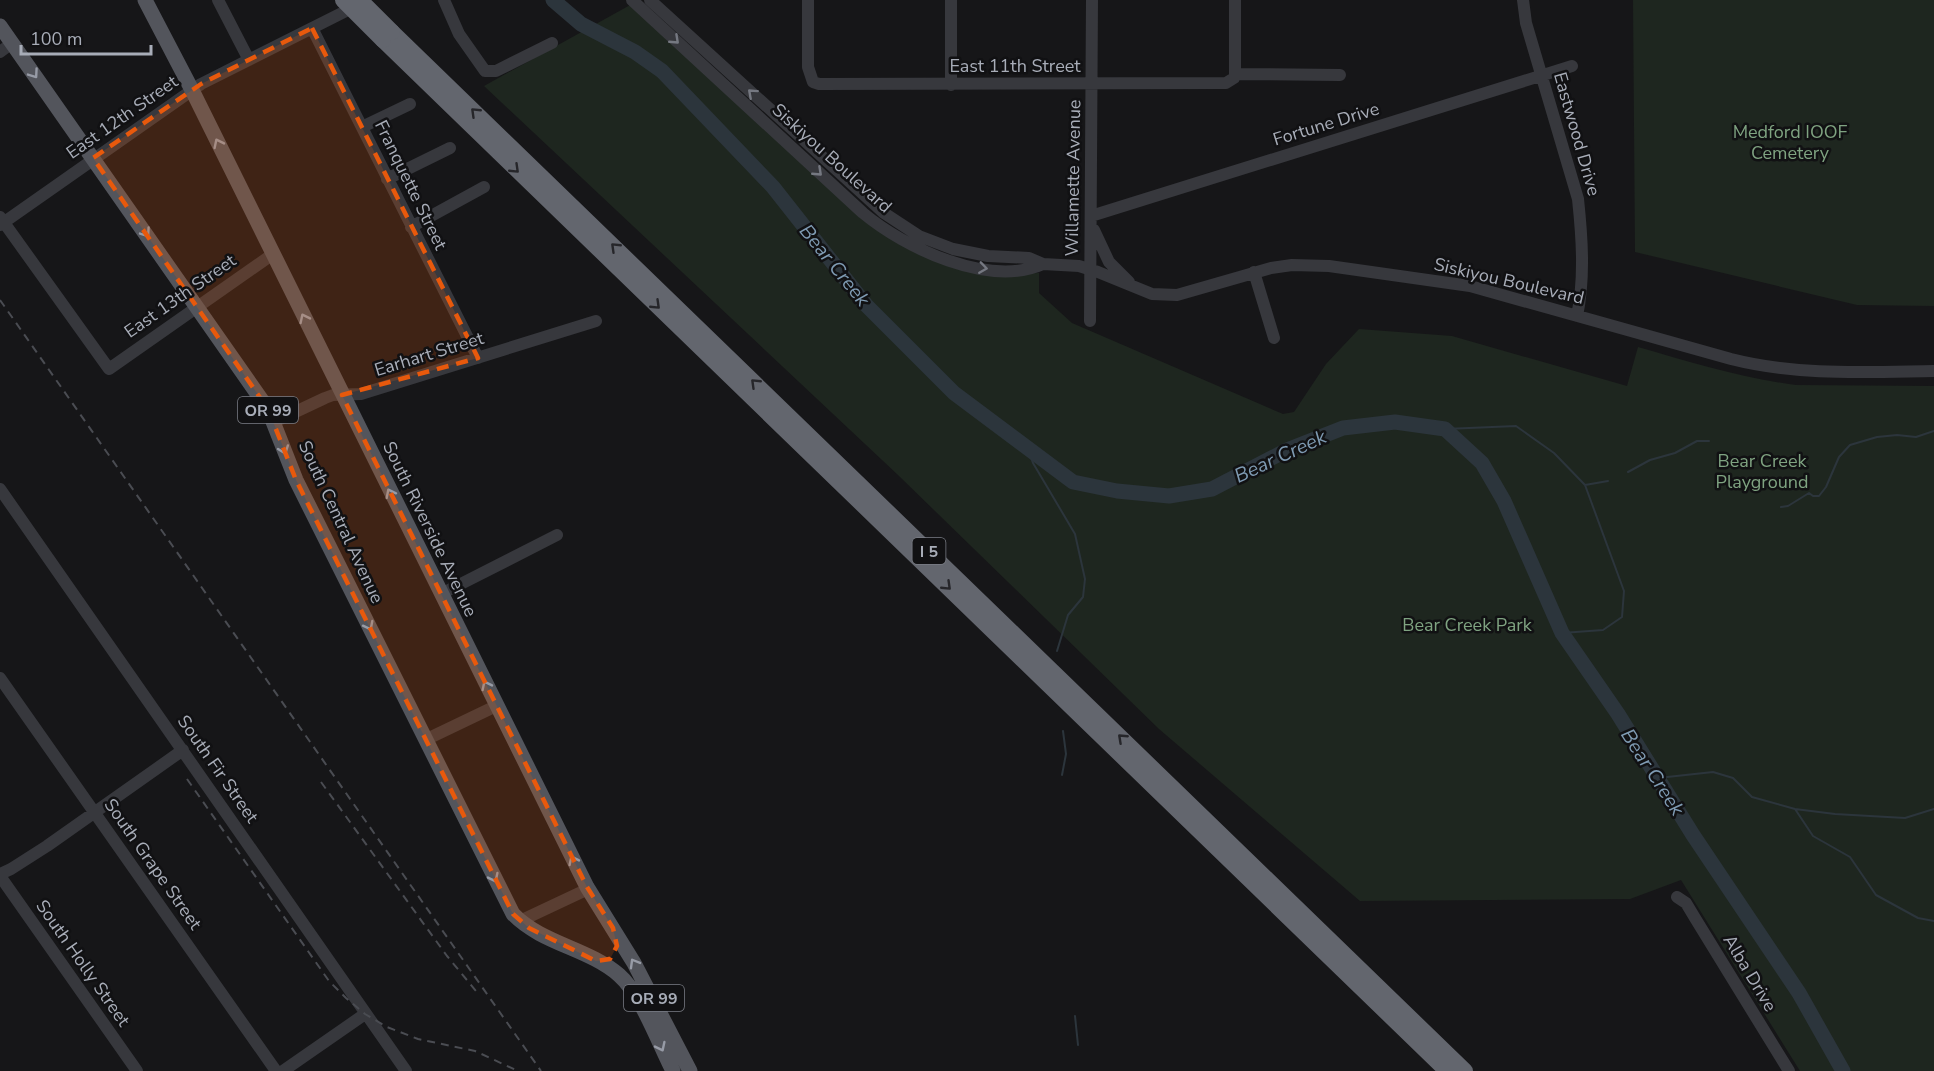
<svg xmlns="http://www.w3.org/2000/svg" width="1934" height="1071" viewBox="0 0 1934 1071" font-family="'Nunito Sans',sans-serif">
	<rect width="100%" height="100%" fill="#161618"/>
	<path fill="#1e261f" d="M 1633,0 L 1934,0 L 1934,306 L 1857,305 L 1635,252 Z
		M 632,4 L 885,235 L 1007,274 L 1039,273 L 1039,293 L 1072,323 L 1283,414 L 1294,412 L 1326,364 L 1359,329 L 1452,336 L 1627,386 L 1638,347 C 1690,362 1742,378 1796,385 L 1934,386 L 1934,1071 L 1800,1071 L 1681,880 L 1630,899 L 1360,901 L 1159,729 L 898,475 L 484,86 Z"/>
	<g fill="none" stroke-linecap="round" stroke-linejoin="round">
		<path stroke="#2c353c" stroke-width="2" d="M 1445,429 L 1516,426 L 1554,453 L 1585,485 L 1608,481
			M 1027,447 L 1033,463 L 1075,534 L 1085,579 L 1083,597 L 1068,615 L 1057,651
			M 1628,472 L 1650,460 L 1675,453 L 1697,441 L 1709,441
			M 1781,507 L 1788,506 L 1809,493 L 1813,496 L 1819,496 L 1826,487 L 1839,457 L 1850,445 L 1877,437 L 1897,435 L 1916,437 L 1934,431
			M 1562,633 L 1603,630 L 1622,617 L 1624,591 L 1585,485
			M 1062,775 L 1066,754 L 1063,731
			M 1658,778 L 1713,772 L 1733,778 L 1752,797 L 1795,809 L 1835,814 L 1905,818 L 1934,809
			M 1795,809 L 1813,836 L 1850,857 L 1876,895 L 1918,918 L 1934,921
			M 1075,1016 L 1078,1045"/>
		<path stroke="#2c353c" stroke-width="15" d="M 553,0 L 581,24 L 635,52 L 662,71 L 773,187 L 866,305 L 954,393 L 1073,482 L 1117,491 L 1169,496 L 1212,489 L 1287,450 L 1343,428 L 1395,422 L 1445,429 L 1482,463 L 1504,501 L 1562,633 L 1618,714 L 1693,835 L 1799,993 L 1843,1071"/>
		<path stroke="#37383d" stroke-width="12" d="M 218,0 L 249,60
			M 444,0 L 459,34 L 485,71 L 496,71 L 552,43
			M 632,0 L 863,213 C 905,248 989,288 1043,264
			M 650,0 L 884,213 L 919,236 L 953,249 L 988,256 L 1029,258 L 1043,264 L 1079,266 L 1098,272 L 1152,294 L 1177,295 L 1271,268 L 1292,265 L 1329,266 L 1470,286 L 1731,359 C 1798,376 1866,372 1934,371
			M 808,0 L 808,67 L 813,82 L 819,84 L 1226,83 L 1234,78 L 1235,74 L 1235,0
			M 951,0 L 951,85
			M 1523,0 L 1526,23 L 1578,199 C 1582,237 1585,278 1577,316
			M 312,28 L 478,358
			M 0,52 L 12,43
			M 1235,74 L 1340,75
			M 362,127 L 410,104
			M 387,179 L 450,148
			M 1091,216 L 1572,66
			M 0,217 L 109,369 L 273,254
			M 0,225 L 201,84 L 358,5
			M 411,227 L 484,187
			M 1094,230 L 1109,262 L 1129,282
			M 1254,272 L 1274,338
			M 1090,321 L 1092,0
			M 274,422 L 325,398 L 333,395 L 361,394 L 596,321
			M 0,489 L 406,1071
			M 441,594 L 557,535
			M 0,678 L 276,1071
			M 425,740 L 496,706
			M 0,874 L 11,869 L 47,846 L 183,750
			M 0,876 L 137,1071
			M 1677,897 L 1686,903 L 1695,918 L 1789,1071
			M 520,921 L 588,889
			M 283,1071 L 365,1014"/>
		<path stroke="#53555c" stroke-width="15" d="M 145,0 L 192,90 L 587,887 L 634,963 L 690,1071
			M 0,26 L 268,409 L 296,480 L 513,914 C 542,944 588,948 619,975 C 641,994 659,1044 673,1071"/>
		<path stroke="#63666e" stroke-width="16" d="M 392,32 L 1465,1071
			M 383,40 L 1447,1071"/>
		<path stroke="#4a4c52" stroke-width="2" stroke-dasharray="8 6" stroke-linecap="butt" d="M 0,300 L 541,1071
			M 187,779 L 329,981 L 346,998 L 365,1014 L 387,1027 L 418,1039 L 475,1051 L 518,1071
			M 321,782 L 447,956 L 476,991"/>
		<path stroke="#63666e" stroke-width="16" d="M 343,0 L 383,40
			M 360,0 L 392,32"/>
	</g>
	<defs><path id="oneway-chevron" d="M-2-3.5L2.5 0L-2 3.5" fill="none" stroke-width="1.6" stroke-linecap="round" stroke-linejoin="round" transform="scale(1.5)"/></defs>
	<g stroke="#757881">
		<use href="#oneway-chevron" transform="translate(675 40) rotate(43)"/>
		<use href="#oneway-chevron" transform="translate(752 93) rotate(-138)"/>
		<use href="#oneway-chevron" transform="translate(818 172) rotate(43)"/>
		<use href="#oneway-chevron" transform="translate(983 268) rotate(8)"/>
	</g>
	<g stroke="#979ba6">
		<use href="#oneway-chevron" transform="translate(34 74) rotate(55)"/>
		<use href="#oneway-chevron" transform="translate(218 143) rotate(-116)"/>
		<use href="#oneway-chevron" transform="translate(146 233) rotate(55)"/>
		<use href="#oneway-chevron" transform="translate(304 318) rotate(-116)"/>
		<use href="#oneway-chevron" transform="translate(284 450) rotate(70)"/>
		<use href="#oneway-chevron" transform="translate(390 493) rotate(-117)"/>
		<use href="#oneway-chevron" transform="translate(369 626) rotate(63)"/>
		<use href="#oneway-chevron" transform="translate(486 685) rotate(-116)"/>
		<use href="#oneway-chevron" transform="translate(573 860) rotate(-116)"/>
		<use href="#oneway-chevron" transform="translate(494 878) rotate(64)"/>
		<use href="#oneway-chevron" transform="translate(634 963) rotate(-120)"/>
		<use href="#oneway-chevron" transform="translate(661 1047) rotate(64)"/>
	</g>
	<g stroke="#26262a">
		<use href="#oneway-chevron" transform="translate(475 112) rotate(-136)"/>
		<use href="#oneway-chevron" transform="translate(515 169) rotate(44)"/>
		<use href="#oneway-chevron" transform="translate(615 247) rotate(-136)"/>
		<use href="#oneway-chevron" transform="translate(656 305) rotate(44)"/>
		<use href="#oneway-chevron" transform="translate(755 383) rotate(-136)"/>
		<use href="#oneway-chevron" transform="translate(947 586) rotate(44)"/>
		<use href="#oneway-chevron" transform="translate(1122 738) rotate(-137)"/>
	</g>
	<path fill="#e8590c" fill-opacity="0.2" stroke="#e8590c" stroke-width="4.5" stroke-dasharray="12 8" stroke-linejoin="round" d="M 312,28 L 478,358 L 342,395 L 587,887 L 613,928 L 617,946 L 610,959 L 596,961 L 529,928 L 513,914 L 296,480 L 268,409 L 93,158 L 201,84 Z"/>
	<g text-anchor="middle" stroke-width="5" stroke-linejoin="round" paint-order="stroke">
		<g fill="#111113" stroke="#7b7e86" stroke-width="1.5">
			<rect x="238" y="397" width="60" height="26" rx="4.5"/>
			<rect x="912.5" y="538" width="33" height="26" rx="4.5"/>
			<rect x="624" y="985" width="60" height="26" rx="4.5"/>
		</g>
		<g font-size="16" font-weight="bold" fill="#a8adb8">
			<text x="268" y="416">OR 99</text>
			<text x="929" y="557">I 5</text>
			<text x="654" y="1004">OR 99</text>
		</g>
		<g font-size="18" fill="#a8adb8" stroke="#111113">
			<text x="1015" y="72">East 11th Street</text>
			<text transform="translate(122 117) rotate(-35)" y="6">East 12th Street</text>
			<text transform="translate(1326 124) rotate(-17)" y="6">Fortune Drive</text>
			<text transform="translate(1577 134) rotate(74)" y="6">Eastwood Drive</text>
			<text transform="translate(832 158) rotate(42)" y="6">Siskiyou Boulevard</text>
			<text transform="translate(1073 178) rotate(-89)" y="6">Willamette Avenue</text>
			<text transform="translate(411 185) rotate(64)" y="6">Franquette Street</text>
			<text transform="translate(1509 281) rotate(13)" y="6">Siskiyou Boulevard</text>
			<text transform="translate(180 296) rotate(-35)" y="6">East 13th Street</text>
			<text transform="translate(429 354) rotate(-17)" y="6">Earhart Street</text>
			<text transform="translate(341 522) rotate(65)" y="6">South Central Avenue</text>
			<text transform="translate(430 529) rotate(64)" y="6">South Riverside Avenue</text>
			<text transform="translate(218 769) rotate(55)" y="6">South Fir Street</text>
			<text transform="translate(153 864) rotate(55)" y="6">South Grape Street</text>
			<text transform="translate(83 963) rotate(55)" y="6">South Holly Street</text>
			<text transform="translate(1750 973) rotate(59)" y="6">Alba Drive</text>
		</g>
		<g font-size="18" fill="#7fa381" stroke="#111113">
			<text x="1790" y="138">Medford IOOF<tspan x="1790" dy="21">Cemetery</tspan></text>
			<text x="1762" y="467">Bear Creek<tspan x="1762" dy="21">Playground</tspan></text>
			<text x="1467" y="631">Bear Creek Park</text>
		</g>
		<g font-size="20" font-style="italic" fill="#7f9bb3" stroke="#111113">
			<text transform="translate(835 265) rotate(51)" y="7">Bear Creek</text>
			<text transform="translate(1280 456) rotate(-25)" y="7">Bear Creek</text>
			<text transform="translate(1653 772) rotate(57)" y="7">Bear Creek</text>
		</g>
	</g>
	<path d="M21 45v9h130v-9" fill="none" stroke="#a8adb8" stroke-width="3"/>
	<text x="30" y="45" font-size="18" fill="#a8adb8" stroke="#111113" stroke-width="4.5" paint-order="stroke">100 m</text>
</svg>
